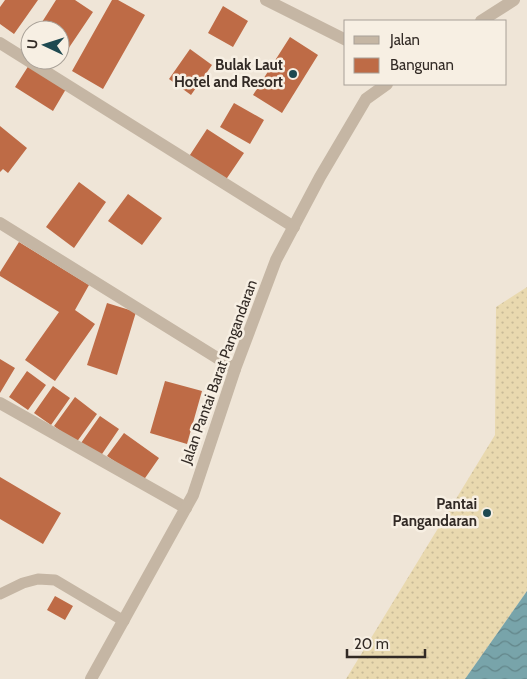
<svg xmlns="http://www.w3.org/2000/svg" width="527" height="679" viewBox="0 0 527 679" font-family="Cabin,sans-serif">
	<defs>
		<pattern id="sand-dots" width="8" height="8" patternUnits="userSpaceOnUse" patternTransform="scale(1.25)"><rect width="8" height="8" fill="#e9d9af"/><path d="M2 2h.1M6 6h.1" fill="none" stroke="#c8ba96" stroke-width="1.8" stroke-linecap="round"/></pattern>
		<pattern id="water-waves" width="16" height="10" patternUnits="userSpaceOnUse" patternTransform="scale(1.25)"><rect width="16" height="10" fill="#78a4aa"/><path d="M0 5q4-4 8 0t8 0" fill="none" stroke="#63868a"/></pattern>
	</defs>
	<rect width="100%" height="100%" fill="#efe5d7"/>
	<path fill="url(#sand-dots)" d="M 527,287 L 527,591 L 465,679 L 346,679 L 495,435 L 496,307 Z"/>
	<path fill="url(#water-waves)" d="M 527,591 L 527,679 L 465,679 Z"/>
	<path fill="#be6b46" d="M 5,0 L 38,0 L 14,34 L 0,24 L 0,7 Z
		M 56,0 L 75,0 L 93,12 L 58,64 L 52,60 L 60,60 L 60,30 L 37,30 Z
		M 112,0 L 118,0 L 145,15 L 103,89 L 72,71 Z
		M 223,6 L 248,21 L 233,47 L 208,33 Z
		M 290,37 L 318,55 L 282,113 L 253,95 Z
		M 190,49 L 212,65 L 191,95 L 169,79 Z
		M 29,65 L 66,89 L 53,111 L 15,87 Z
		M 234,103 L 264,120 L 250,144 L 220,127 Z
		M 0,126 L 27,148 L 8,173 L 3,169 L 0,172 Z
		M 207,129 L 244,153 L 225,181 L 188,158 Z
		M 79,182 L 106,202 L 74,248 L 46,227 Z
		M 128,194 L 162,218 L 142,245 L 108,221 Z
		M 19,242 L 89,285 L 75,310 L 95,324 L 55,381 L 25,360 L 59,312 L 0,276 L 0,272 Z
		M 107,303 L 136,312 L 117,375 L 87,365 Z
		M 0,359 L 15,368 L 0,393 Z
		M 27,371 L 46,385 L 28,410 L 9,397 Z
		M 165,381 L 202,391 L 187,444 L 150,433 Z
		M 53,386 L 70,398 L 51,425 L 34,413 Z
		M 75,397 L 97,414 L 76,443 L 54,426 Z
		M 100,416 L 119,429 L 100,457 L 81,443 Z
		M 124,433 L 159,458 L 143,481 L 107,456 Z
		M 0,477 L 61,513 L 43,544 L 0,519 Z
		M 55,596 L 73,606 L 65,620 L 47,610 Z"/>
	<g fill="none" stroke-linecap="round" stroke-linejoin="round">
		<path stroke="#c5b6a4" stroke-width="11" d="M 0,594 L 23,583 L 38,579 L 55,580 L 124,621"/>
		<path stroke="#c5b6a4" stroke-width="12" d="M 266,0 L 346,40
			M 0,43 L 294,227
			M 0,223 L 235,369
			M 0,403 L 186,508"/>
		<path stroke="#c5b6a4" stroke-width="12" d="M 481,21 L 514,0
			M 91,679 L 193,495 L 235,369 L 276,260 L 320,177 L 366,99 L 387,84"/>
	</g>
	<g fill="#1e4950" stroke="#f7efe3" stroke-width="2">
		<circle cx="293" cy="74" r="5"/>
		<circle cx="487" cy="513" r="5"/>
	</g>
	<g text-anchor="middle" stroke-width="5" stroke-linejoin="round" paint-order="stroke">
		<g font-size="15" font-weight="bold" fill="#322a25" stroke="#f7efe3" text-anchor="end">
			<text x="283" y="70">Bulak Laut<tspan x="283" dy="17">Hotel and Resort</tspan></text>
			<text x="477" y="509">Pantai<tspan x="477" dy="17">Pangandaran</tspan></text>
		</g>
		<g font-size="15" fill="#322a25" stroke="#f7efe3">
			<text transform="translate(219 372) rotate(-70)" y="5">Jalan Pantai Barat Pangandaran</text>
		</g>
	</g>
	<rect x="344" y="20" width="162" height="65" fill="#f7efe3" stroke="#a8a097"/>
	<rect x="354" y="36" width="25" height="8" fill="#c5b6a4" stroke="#a8a097"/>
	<text x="390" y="45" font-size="15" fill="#322a25">Jalan</text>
	<rect x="354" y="58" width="25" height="15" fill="#be6b46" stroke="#a8a097"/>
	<text x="390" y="70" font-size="15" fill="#322a25">Bangunan</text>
	<g transform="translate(45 45) rotate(274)"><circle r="24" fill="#f7efe3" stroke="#a8a097"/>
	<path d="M0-4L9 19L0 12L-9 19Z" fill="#1e4950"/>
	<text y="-8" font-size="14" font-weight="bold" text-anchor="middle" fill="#322a25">U</text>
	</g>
	<path d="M347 649v8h78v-8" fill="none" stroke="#322a25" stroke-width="2.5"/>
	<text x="354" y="649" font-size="15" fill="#322a25" stroke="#f7efe3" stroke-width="4" paint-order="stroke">20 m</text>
</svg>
